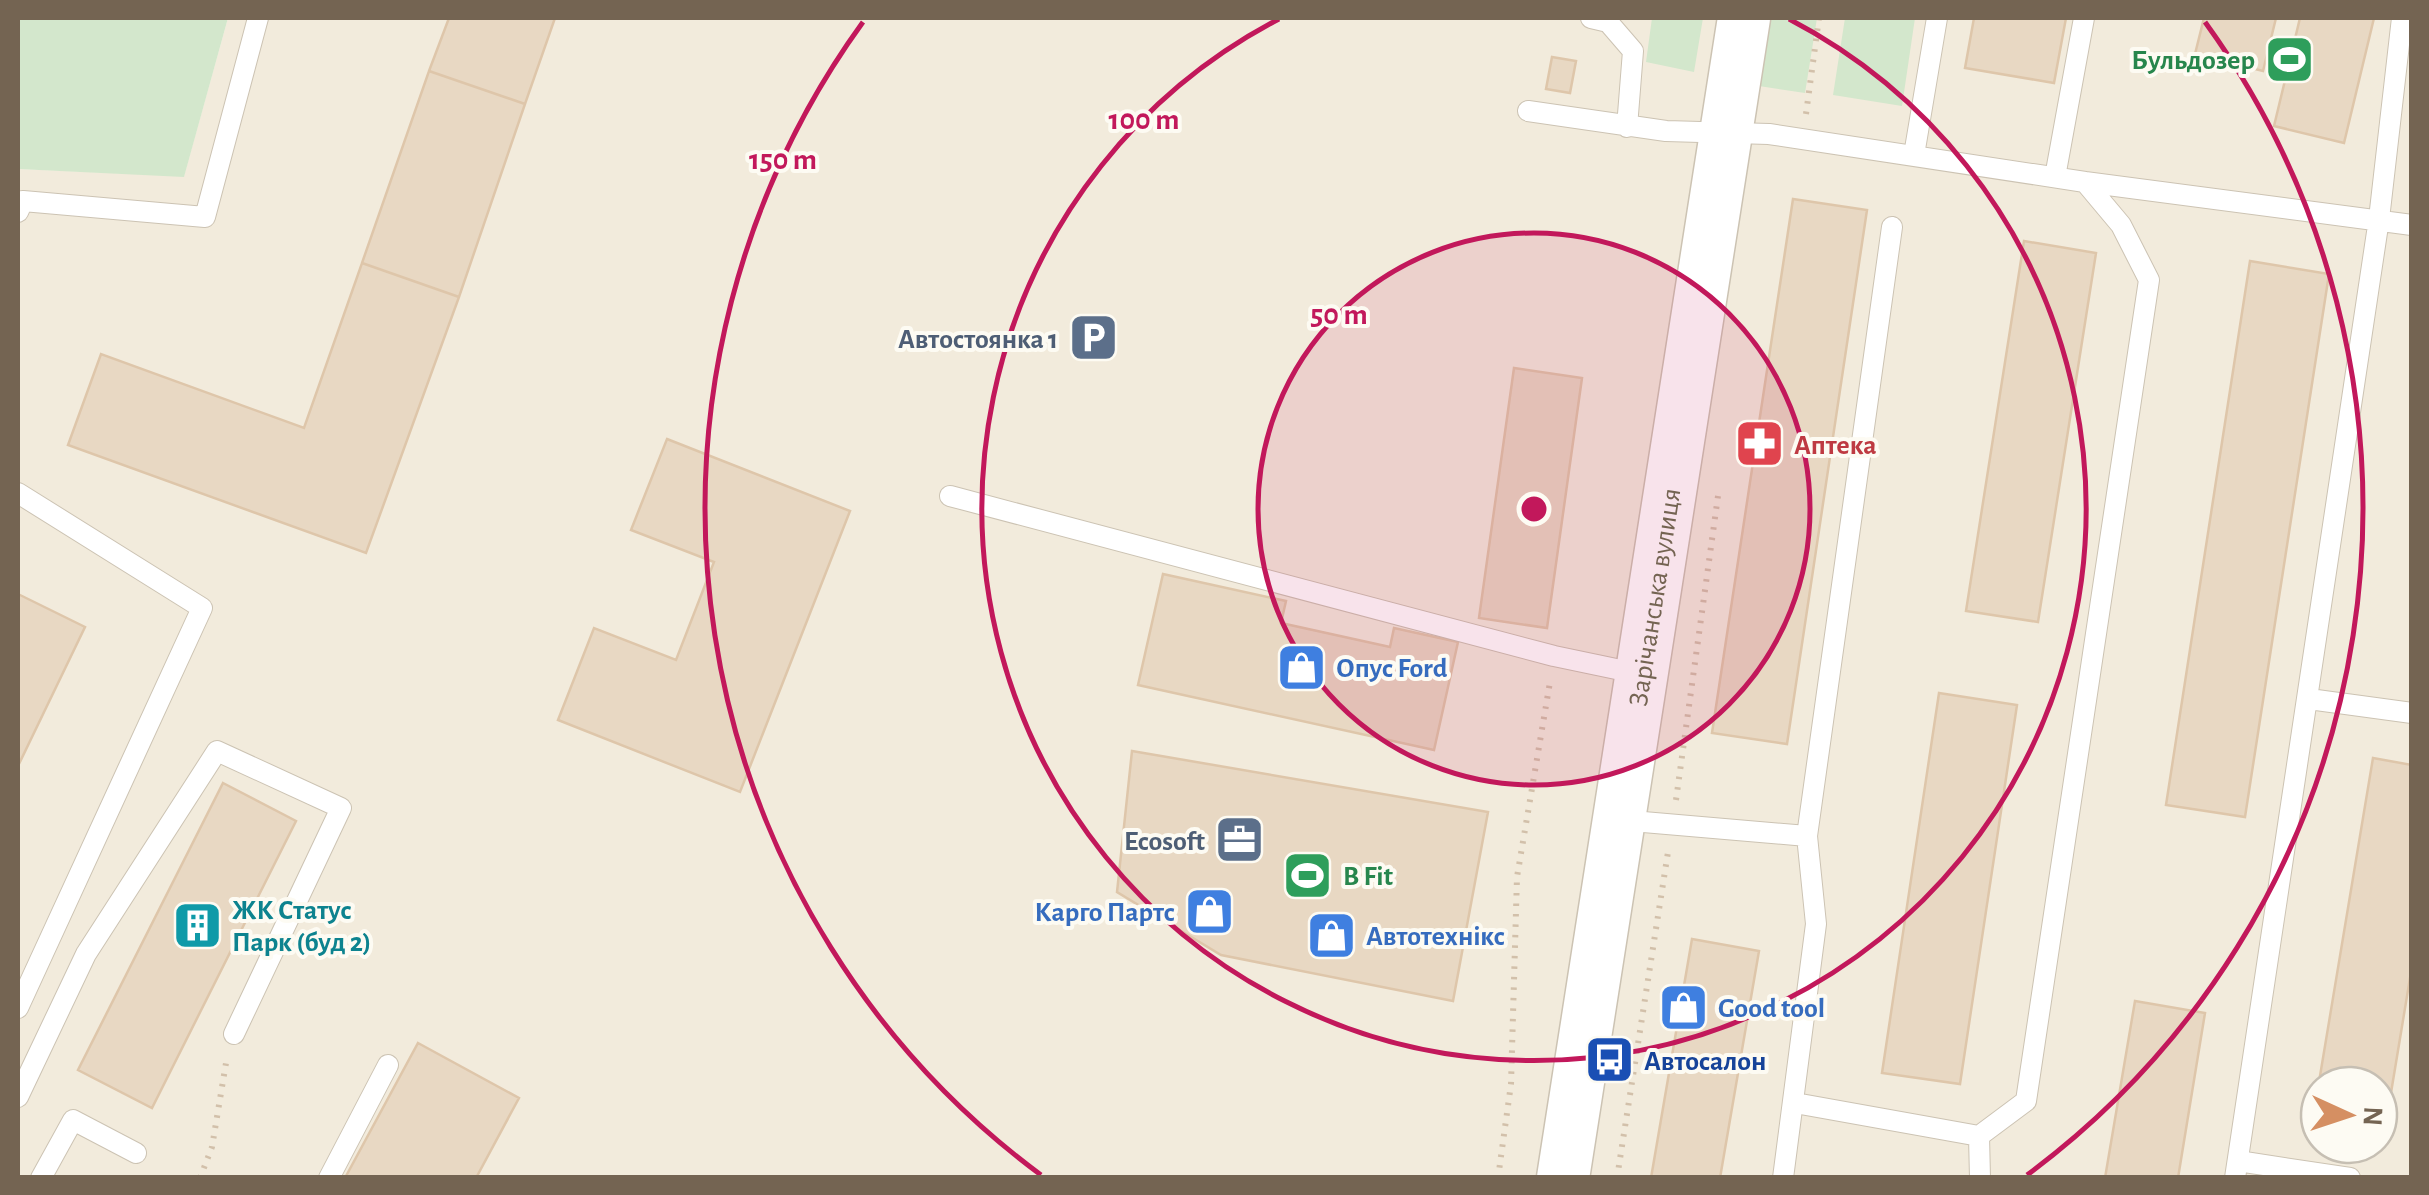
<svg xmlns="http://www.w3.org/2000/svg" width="2429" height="1195" viewBox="0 0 2429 1195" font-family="'Alegreya Sans',sans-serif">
	<rect width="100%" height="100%" fill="#fbf8ed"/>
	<path fill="#f2ebdc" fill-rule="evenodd" d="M 228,18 L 1727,18 L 1547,1177 L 18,1178 L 18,169 L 184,176 Z
		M 1761,18 L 2411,18 L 2411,1177 L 1581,1178 ZM 2319,1085 L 2379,1085 L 2379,1145 L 2319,1145 Z"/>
	<path fill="#d3e7cc" d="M 18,18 L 228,18 L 184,177 L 18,169 Z
		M 1652,18 L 1703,18 L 1694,72 L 1646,62 Z
		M 1770,18 L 1817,18 L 1805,93 L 1759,86 Z
		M 1845,18 L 1915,18 L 1902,106 L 1833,95 Z"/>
	<path fill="#e8d8c3" stroke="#dec6aa" stroke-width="2.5" d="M 449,18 L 555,18 L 525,104 L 429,71 Z
		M 1974,18 L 2066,18 L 2054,83 L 1965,68 Z
		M 2204,18 L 2276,18 L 2263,71 L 2195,54 Z
		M 2300,18 L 2374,18 L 2344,143 L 2274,126 Z
		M 1552,57 L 1576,61 L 1570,93 L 1546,89 Z
		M 429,71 L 525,104 L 459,297 L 362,263 Z
		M 1793,199 L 1867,210 L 1787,744 L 1712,733 Z
		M 2024,241 L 2096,253 L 2038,622 L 1966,611 Z
		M 2250,261 L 2329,274 L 2245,817 L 2166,805 Z
		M 362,263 L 459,297 L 366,553 L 68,445 L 101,354 L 304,428 Z
		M 1514,368 L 1582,378 L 1547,628 L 1479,618 Z
		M 667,439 L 850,511 L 740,792 L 558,720 L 594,628 L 676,660 L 714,562 L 631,530 Z
		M 1163,574 L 1286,601 L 1281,623 L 1390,647 L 1394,628 L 1458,642 L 1434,750 L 1138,685 Z
		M 18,594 L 85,627 L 18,766 Z
		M 1939,693 L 2017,705 L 1960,1084 L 1882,1073 Z
		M 1132,751 L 1488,812 L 1453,1001 L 1221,955 L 1117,892 Z
		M 2373,758 L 2412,765 L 2412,966 L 2384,1135 L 2379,1135 L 2379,1085 L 2319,1085 L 2319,1125 L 2312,1124 Z
		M 223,783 L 296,821 L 152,1108 L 78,1070 Z
		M 1692,939 L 1759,951 L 1720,1178 L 1651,1178 Z
		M 2135,1001 L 2205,1013 L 2178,1178 L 2105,1178 Z
		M 418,1043 L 519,1098 L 476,1178 L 345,1178 Z"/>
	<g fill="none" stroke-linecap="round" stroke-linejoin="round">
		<defs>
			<path id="service" d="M 1591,18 L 1608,22 L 1633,51 L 1627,127
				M 1528,111 L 1666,131 L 1769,134 L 2085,182 L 2121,225 L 2149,280 L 2026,1101 L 1979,1136 L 1980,1178
				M 1914,155 L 1937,18
				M 2055,177 L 2084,18
				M 2085,182 L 2412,225
				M 18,212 L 23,201 L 205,217 L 258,18
				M 18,493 L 202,608 L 18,1008
				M 950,496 L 1554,656 L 1640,674
				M 2309,699 L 2412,713
				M 1620,820 L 1807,836
				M 18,1097 L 86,954 L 217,751 L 341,808 L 234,1034
				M 1795,1103 L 1979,1136
				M 2238,1161 L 2350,1178
				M 41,1178 L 73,1120 L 136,1153
				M 329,1178 L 388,1065
				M 1783,1178 L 1816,924 L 1807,836 L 1892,227
				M 2235,1178 L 2379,219 L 2402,18"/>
			<g id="tertiary">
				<path id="s1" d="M 1563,1178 L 1744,18"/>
			</g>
		</defs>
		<use href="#service" stroke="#ccc3b3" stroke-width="22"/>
		<use href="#tertiary" stroke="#ccc3b3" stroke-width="55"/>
		<path stroke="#d2c0aa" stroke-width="6" stroke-dasharray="2.5 8" stroke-linecap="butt" d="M 1806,114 L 1819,18
			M 1676,800 L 1718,496
			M 200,1178 L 212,1147 L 227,1057
			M 1498,1178 L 1511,1084 L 1517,877 L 1550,682
			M 1617,1178 L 1668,852"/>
		<use href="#service" stroke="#fff" stroke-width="20"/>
		<use href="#tertiary" stroke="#fff" stroke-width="52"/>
	</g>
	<circle cx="1534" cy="509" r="276" fill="#c2185b" fill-opacity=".12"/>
	<g fill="none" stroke="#c2185b" stroke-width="5">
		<circle cx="1534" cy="509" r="276"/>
		<path d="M1789 19A552 552 0 1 1 1279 19"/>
		<path d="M1041 1175A829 829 0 0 1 863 22M2205 22A829 829 0 0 1 2027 1175"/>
	</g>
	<defs>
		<symbol id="stadium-square" viewBox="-11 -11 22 22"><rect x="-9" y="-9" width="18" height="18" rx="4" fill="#2e9e5b" stroke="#fdfbf3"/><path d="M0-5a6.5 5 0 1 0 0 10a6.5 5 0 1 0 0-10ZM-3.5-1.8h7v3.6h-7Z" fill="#fff"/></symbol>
		<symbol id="parking-square" viewBox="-11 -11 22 22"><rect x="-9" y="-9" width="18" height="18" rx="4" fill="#5c6f8a" stroke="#fdfbf3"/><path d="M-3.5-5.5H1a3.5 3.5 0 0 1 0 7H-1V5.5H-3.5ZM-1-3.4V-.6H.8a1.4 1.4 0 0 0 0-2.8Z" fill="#fff"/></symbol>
		<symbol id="pharmacy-square" viewBox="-11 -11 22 22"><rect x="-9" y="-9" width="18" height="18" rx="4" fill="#e0444e" stroke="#fdfbf3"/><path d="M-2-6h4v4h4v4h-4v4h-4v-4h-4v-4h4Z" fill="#fff"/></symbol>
		<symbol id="shop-square" viewBox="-11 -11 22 22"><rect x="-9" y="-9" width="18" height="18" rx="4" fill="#3f7fe0" stroke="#fdfbf3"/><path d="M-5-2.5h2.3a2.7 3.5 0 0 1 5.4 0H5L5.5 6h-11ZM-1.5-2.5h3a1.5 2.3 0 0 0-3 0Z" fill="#fff"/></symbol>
		<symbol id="office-square" viewBox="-11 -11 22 22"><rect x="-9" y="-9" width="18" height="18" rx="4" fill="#5c6f8a" stroke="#fdfbf3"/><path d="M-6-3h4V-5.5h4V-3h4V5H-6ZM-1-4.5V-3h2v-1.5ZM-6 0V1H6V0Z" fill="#fff"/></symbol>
		<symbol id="building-square" viewBox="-11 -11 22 22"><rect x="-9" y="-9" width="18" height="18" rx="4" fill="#0f9aa8" stroke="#fdfbf3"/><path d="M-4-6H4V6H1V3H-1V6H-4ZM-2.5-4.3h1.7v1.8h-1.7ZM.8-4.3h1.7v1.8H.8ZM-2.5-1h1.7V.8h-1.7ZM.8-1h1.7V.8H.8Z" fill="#fff"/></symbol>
		<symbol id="bus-square" viewBox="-11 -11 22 22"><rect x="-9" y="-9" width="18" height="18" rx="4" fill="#1a4fb4" stroke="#fdfbf3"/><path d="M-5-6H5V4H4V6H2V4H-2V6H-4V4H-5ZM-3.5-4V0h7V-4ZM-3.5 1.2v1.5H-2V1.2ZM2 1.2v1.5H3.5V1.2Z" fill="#fff"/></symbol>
	</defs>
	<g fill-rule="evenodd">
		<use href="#stadium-square" x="2262" y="32" width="55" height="55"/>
		<use href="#parking-square" x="1066" y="310" width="55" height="55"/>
		<use href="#pharmacy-square" x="1732" y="416" width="55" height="55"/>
		<use href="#shop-square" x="1274" y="640" width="55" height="55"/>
		<use href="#office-square" x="1212" y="812" width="55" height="55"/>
		<use href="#stadium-square" x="1280" y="848" width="55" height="55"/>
		<use href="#shop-square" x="1182" y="884" width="55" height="55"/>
		<use href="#building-square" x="170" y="898" width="55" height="55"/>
		<use href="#shop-square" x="1304" y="908" width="55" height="55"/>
		<use href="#shop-square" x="1656" y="980" width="55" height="55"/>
		<use href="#bus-square" x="1582" y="1032" width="55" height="55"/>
	</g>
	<g text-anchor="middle" stroke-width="8" stroke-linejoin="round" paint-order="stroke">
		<g font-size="28" font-weight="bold" fill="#27864d" stroke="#fdfbf3" text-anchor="end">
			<text x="2255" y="69">Бульдозер</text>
			<text x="1343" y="885" text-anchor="start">B Fit</text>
		</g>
		<g font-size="28" font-weight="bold" fill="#4e5e75" stroke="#fdfbf3" text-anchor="end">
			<text x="1058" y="348">Автостоянка 1</text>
			<text x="1205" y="850">Ecosoft</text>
		</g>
		<g font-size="28" font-weight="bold" fill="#be3a42" stroke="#fdfbf3" text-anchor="start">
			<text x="1794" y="454">Аптека</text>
		</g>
		<g font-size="28" fill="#746452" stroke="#fdfbf3">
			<text dy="10" stroke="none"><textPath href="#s1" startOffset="588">Зарічанська вулиця</textPath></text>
		</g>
		<g font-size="28" font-weight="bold" fill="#366cbe" stroke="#fdfbf3" text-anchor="start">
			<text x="1336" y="677">Опус Ford</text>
			<text x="1175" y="921" text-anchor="end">Карго Партс</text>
			<text x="1366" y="945">Автотехнікс</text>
			<text x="1718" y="1017">Good tool</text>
		</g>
		<g font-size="28" font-weight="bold" fill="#0d838f" stroke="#fdfbf3" text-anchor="start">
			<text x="232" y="919">ЖК Статус<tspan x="232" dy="32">Парк (буд 2)</tspan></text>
		</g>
		<g font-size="28" font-weight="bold" fill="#164399" stroke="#fdfbf3" text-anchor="start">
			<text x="1644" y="1070">Автосалон</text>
		</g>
	</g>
	<circle cx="1534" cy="509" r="15" fill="#c2185b" stroke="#fdfbf3" stroke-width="5"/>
	<g font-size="30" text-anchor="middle" font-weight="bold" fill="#c2185b" stroke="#fdfbf3" stroke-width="8" stroke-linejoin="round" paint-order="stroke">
		<text x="1144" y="129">100 m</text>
		<text x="783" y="169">150 m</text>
		<text x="1339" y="324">50 m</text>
	</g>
	<rect width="2429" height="1195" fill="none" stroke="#746452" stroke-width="40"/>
	<g transform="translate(2349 1115) rotate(93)"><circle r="48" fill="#fdfbf3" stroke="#c6bfb3" stroke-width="2.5"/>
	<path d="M0-8L18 38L0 25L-18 38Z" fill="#d58f62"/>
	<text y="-15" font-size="28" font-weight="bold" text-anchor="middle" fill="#746452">N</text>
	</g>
</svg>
